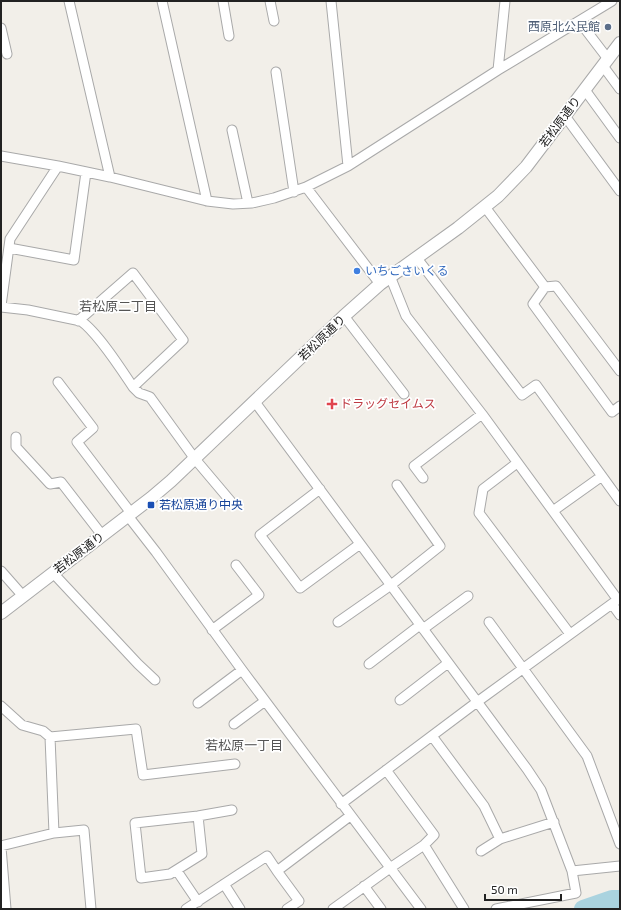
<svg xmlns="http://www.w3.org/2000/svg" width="621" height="910" viewBox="0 0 621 910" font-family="'Exo 2','Noto Sans JP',sans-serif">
	<rect width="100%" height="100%" fill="#f2efe9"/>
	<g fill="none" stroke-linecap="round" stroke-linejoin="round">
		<path stroke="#aad3df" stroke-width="18" d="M 583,909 L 612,899 L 620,899"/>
		<defs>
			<path id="minor" d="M 69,1 L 110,177
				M 162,1 L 207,201
				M 223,1 L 229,36
				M 270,1 L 274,21
				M 331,1 L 348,166
				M 579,21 L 608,59
				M 1,28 L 7,54
				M 603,66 L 620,89
				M 498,70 L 505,1
				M 276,72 L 294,192
				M 585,90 L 620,138
				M 565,116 L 620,191
				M 232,130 L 248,203
				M 1,156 L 58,166 L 110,177 L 207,201 L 233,204 L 252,203 L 274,198 L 306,187 L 348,166 L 498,70 L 612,1
				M 306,187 L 380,284
				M 485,207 L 545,287
				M 9,248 L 74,260 L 86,172
				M 416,257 L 522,395 L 536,385 L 620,501
				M 390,276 L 406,316 L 482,414 L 618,600
				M 1,306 L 10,239 L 58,166
				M 1,307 L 28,310 L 81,321 C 98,333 121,369 133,387 L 139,393 L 150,397 L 195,459 L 233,504
				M 344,316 L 404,394
				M 78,321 L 133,273 L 183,340 L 133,387
				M 620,371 L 556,286 L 545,287 L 533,304 L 612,412 L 620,406
				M 58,382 L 93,428 L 77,442 L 131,513
				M 255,402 L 527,769 L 541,790 L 572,871 L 620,866
				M 16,437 L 16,447 L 50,484 L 61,482 L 102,535
				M 517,463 L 483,489 L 479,513 L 570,634
				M 423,478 L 414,466 L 482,414
				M 320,489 L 260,535 L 300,588 L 360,544
				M 553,511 L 602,476
				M 128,516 L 156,552 L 242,670 L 421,909
				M 1,571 L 23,596
				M 53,573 L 138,664 L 155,680
				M 612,604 L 620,615
				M 338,622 L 391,585 L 440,546 L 397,485
				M 489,622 L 587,756 L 620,844
				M 423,629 L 468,596
				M 212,630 L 259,595 L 236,565
				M 369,664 L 420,625
				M 400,700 L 448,663
				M 198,703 L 242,670
				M 1,706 L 22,725 L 43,731 L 50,737 L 136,729 L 143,775 L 235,764
				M 234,724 L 265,701
				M 432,736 L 484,806 L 500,839
				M 50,737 L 54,833
				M 341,804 L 477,702 L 620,598
				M 198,816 L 202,854 L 170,874 L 141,878 L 135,823 L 198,816 L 232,810
				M 424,845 L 464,909
				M 1,846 L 54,833 L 84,830 L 91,909
				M 1,847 L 6,909
				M 481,851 L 500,839 L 554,822
				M 177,871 L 198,902
				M 277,871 L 299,901 L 287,909
				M 224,884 L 240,909
				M 364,886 L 381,909
				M 186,909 L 267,856 L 277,871 L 350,816
				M 333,909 L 390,868 L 424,845 L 434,835 L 386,770
				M 496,909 L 576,893 L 572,871"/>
			<path id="tertiary" d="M 1,613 L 151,498 L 171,481 L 344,316 L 380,284 L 458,228 L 498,196 L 526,167 L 620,43"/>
		</defs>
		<use href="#minor" stroke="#a9a9a9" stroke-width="11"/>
		<use href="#tertiary" stroke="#a9a9a9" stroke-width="14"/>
		<use href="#minor" stroke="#fff" stroke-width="9"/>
		<use href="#tertiary" stroke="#fff" stroke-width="12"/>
	</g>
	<circle fill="#5c6f8a" stroke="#fff" stroke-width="1.5" cx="608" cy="27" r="4"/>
	<circle fill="#3f7fe0" stroke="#fff" stroke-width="1.5" cx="357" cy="271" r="4"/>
	<path fill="#e0444e" stroke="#fff" stroke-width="1.5" d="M330 398h4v4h4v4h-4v4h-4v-4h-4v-4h4z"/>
	<rect fill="#1a4fb4" stroke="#fff" stroke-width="1.5" x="147" y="501" width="8" height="8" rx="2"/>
	<g text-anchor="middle" stroke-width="3.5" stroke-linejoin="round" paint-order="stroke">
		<g font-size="12" fill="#4e5e75" stroke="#fff" text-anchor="end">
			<text x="600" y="31">西原北公民館</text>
		</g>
		<g font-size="12" fill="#222" stroke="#fff">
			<text transform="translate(560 122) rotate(-53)" y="4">若松原通り</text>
			<text transform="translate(322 338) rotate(-44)" y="4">若松原通り</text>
			<text transform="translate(79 553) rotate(-37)" y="4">若松原通り</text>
		</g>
		<g font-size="12" fill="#366cbe" stroke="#fff" text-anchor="start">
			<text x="365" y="275">いちごさいくる</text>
		</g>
		<g font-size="12" fill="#be3a42" stroke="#fff" text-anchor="start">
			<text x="340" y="408">ドラッグセイムス</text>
		</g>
		<g font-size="12" fill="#164399" stroke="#fff" text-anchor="start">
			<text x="159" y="509">若松原通り中央</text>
		</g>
		<g font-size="13" fill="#555" stroke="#fff">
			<text x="118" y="311">若松原二丁目</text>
			<text x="244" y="750">若松原一丁目</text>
		</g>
	</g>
	<rect width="621" height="910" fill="none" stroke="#222222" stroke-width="4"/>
	<path d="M485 894v6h76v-6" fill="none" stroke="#222222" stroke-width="2"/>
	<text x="491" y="894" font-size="12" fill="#222222" stroke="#ffffff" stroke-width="3" paint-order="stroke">50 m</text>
</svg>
